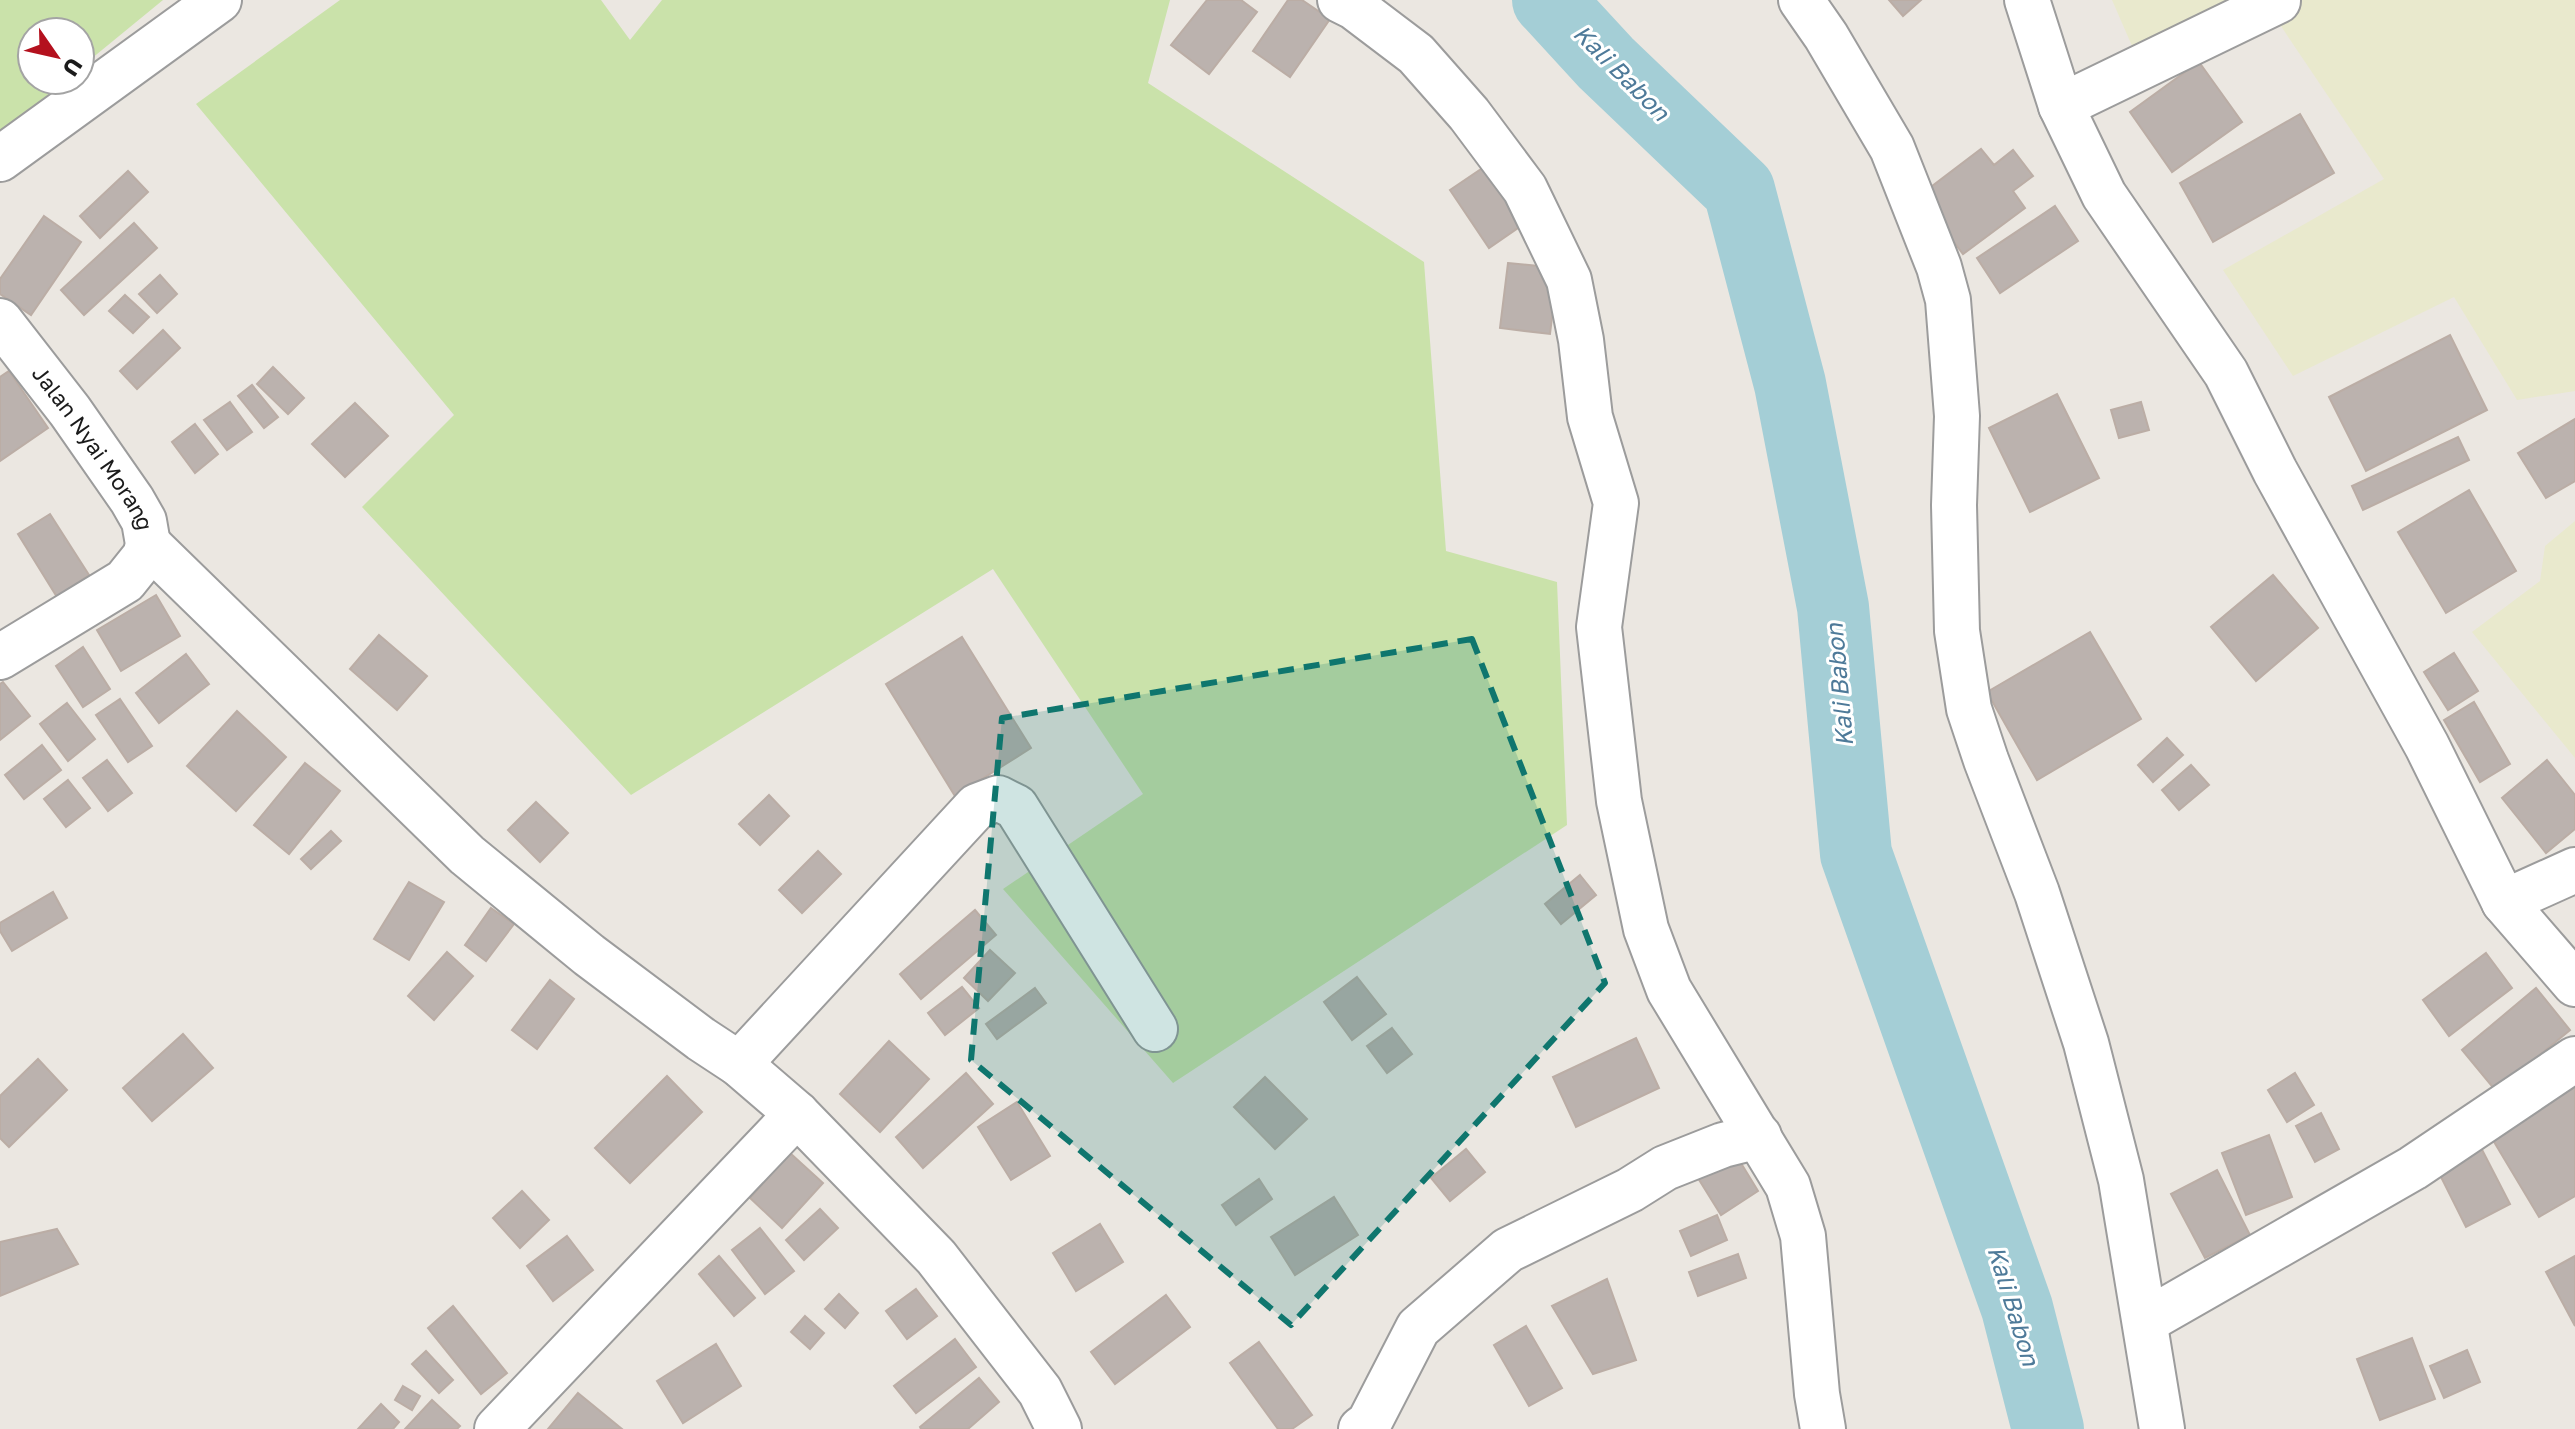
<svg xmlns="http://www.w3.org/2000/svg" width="2575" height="1429" viewBox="0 0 2575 1429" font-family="'Golos Text',sans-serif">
	<rect width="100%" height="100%" fill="#ebe7e1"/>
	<path fill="#e9e9cd" d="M 2112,0 L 2575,0 L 2575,391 L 2517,400 L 2454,297 L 2293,376 L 2223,270 L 2384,179 L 2264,1 L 2139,62 Z
		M 2575,521 L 2575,758 L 2472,632 L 2540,581 L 2545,546 Z"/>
	<path fill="#cae2aa" d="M 0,0 L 163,0 L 80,68 L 80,32 L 32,32 L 32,80 L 66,80 L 0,134 Z
		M 340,0 L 601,0 L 630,40 L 662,0 L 1170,0 L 1148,83 L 1424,262 L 1446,551 L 1557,582 L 1567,825 L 1173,1083 L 1003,889 L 1143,794 L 993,569 L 631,795 L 362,507 L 454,415 L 196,104 Z"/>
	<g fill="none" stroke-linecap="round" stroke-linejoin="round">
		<path stroke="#a4ced6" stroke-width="72" d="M 1548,0 L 1606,63 L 1739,190 L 1790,384 L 1833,607 L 1856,854 L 2017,1308 L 2048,1429"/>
	</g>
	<path fill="#bbb2ae" stroke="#bbada5" stroke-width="2" d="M 1207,0 L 1241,0 L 1257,12 L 1209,74 L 1171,45 Z
		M 1288,0 L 1302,0 L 1330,19 L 1290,77 L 1253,51 Z
		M 1889,0 L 1921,0 L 1903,16 Z
		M 2199,62 L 2242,122 L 2172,172 L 2130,112 Z
		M 2300,114 L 2334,173 L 2213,242 L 2180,183 Z
		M 1981,149 L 1994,165 L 2013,150 L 2033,176 L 2013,191 L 2025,208 L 1963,254 L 1919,196 Z
		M 1499,157 L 1537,215 L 1489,248 L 1450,190 Z
		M 128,171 L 148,192 L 100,238 L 80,216 Z
		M 2055,206 L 2078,241 L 2000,293 L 1977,258 Z
		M 44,216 L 81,242 L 31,315 L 0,294 L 0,279 Z
		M 134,223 L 157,248 L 84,315 L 61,290 Z
		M 1508,263 L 1558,268 L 1550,334 L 1500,328 Z
		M 160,275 L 177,294 L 157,313 L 139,294 Z
		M 125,295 L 149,317 L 133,333 L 109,311 Z
		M 163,330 L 180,348 L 137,389 L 120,371 Z
		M 2450,335 L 2487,410 L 2366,471 L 2329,397 Z
		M 273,367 L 304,398 L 288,414 L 257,384 Z
		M 9,371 L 48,428 L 0,461 L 0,377 Z
		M 252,385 L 278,417 L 264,428 L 238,396 Z
		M 2057,394 L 2099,478 L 2030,512 L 1989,428 Z
		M 230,402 L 252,432 L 227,450 L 204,420 Z
		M 2141,402 L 2149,430 L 2119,438 L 2111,410 Z
		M 355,403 L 388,436 L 345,477 L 312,444 Z
		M 2575,419 L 2575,481 L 2546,498 L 2518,453 Z
		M 195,424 L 218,454 L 195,473 L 172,442 Z
		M 2458,437 L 2469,460 L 2363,510 L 2352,486 Z
		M 2469,490 L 2516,571 L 2446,613 L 2398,532 Z
		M 50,514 L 89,575 L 57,597 L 18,534 Z
		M 2273,575 L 2318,628 L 2256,681 L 2211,627 Z
		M 156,595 L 180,636 L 121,671 L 97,630 Z
		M 2090,632 L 2141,719 L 2037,780 L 1987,692 Z
		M 379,635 L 427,676 L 397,710 L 350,669 Z
		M 962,637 L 1031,748 L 955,796 L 886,684 Z
		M 83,647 L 110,689 L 83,707 L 56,666 Z
		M 2454,653 L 2478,691 L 2448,710 L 2424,672 Z
		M 186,654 L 209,684 L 159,723 L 136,693 Z
		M 3,682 L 30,716 L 0,740 L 0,684 Z
		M 120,699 L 152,746 L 128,762 L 96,715 Z
		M 2474,702 L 2510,764 L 2480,782 L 2444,720 Z
		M 67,703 L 95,739 L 68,761 L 40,724 Z
		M 237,711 L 286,757 L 236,811 L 187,766 Z
		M 2167,738 L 2183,755 L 2153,782 L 2138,765 Z
		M 42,745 L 61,770 L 24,799 L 5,775 Z
		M 107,760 L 132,793 L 108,811 L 83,778 Z
		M 2547,760 L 2575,795 L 2575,829 L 2546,853 L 2502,798 Z
		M 305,763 L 340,791 L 289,854 L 254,825 Z
		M 2191,765 L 2209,785 L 2179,810 L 2162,790 Z
		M 68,780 L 90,808 L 66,827 L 44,799 Z
		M 769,795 L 789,816 L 760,845 L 739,824 Z
		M 536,802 L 568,833 L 540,862 L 508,830 Z
		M 331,831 L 341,841 L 311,869 L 301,859 Z
		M 818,851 L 841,874 L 802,913 L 779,890 Z
		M 1580,875 L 1596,895 L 1561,924 L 1545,904 Z
		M 409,882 L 444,902 L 409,960 L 374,939 Z
		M 53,892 L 67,918 L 12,951 L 0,931 L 0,923 Z
		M 491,908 L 514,924 L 486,961 L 465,945 Z
		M 975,910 L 996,935 L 921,999 L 900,974 Z
		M 990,950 L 1015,973 L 988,1001 L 964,978 Z
		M 447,952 L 473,976 L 434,1020 L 408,996 Z
		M 2486,953 L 2512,988 L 2449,1036 L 2423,1000 Z
		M 1357,977 L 1386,1014 L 1352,1040 L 1324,1002 Z
		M 550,980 L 574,999 L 537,1049 L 512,1030 Z
		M 962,987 L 979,1008 L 945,1035 L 928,1013 Z
		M 1035,988 L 1046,1003 L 997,1039 L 986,1024 Z
		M 2536,988 L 2570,1030 L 2496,1091 L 2462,1050 Z
		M 1392,1028 L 1412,1054 L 1387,1073 L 1367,1046 Z
		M 183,1034 L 213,1068 L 152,1121 L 123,1088 Z
		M 1636,1038 L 1659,1088 L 1576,1127 L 1553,1077 Z
		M 889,1041 L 929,1079 L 880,1132 L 840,1094 Z
		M 38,1059 L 67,1090 L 9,1147 L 0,1138 L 0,1096 Z
		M 966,1073 L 993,1104 L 923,1168 L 896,1137 Z
		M 2295,1073 L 2314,1105 L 2287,1122 L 2268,1090 Z
		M 667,1076 L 702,1112 L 630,1183 L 595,1148 Z
		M 1265,1077 L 1307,1119 L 1275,1149 L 1234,1107 Z
		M 2575,1077 L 2575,1196 L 2539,1217 L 2487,1130 Z
		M 1017,1102 L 1050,1156 L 1011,1180 L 978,1127 Z
		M 2321,1113 L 2339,1149 L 2315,1162 L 2296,1126 Z
		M 2269,1135 L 2292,1197 L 2246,1215 L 2222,1153 Z
		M 2477,1140 L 2510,1204 L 2466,1227 L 2434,1163 Z
		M 1466,1149 L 1485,1172 L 1450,1201 L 1431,1178 Z
		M 790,1153 L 823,1183 L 782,1228 L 750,1198 Z
		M 1736,1155 L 1758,1191 L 1721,1215 L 1698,1178 Z
		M 2217,1170 L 2250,1235 L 2205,1258 L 2171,1194 Z
		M 1259,1179 L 1272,1199 L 1236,1225 L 1222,1205 Z
		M 522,1191 L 549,1220 L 520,1248 L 493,1218 Z
		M 1334,1197 L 1358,1235 L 1295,1275 L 1271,1237 Z
		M 820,1209 L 838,1228 L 804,1260 L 786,1240 Z
		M 1717,1215 L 1727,1240 L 1691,1256 L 1680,1231 Z
		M 1100,1224 L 1123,1262 L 1076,1291 L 1053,1253 Z
		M 760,1228 L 794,1271 L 765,1294 L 732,1250 Z
		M 57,1229 L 78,1264 L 0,1296 L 0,1242 Z
		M 567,1236 L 593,1270 L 553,1301 L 527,1266 Z
		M 1738,1254 L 1746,1278 L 1698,1296 L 1689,1272 Z
		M 719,1256 L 755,1298 L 734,1316 L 699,1274 Z
		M 2575,1256 L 2575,1326 L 2546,1272 Z
		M 1607,1279 L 1636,1360 L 1593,1374 L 1552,1306 Z
		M 916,1289 L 937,1316 L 907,1339 L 886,1311 Z
		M 839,1294 L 858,1313 L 845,1328 L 825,1309 Z
		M 1166,1295 L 1190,1327 L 1115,1384 L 1091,1352 Z
		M 453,1306 L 507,1373 L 481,1394 L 428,1328 Z
		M 805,1316 L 824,1333 L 810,1349 L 791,1332 Z
		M 1526,1326 L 1562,1388 L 1529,1406 L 1494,1345 Z
		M 2412,1338 L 2435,1399 L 2380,1420 L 2357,1359 Z
		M 955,1339 L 976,1367 L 916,1413 L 894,1386 Z
		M 1259,1342 L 1312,1415 L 1292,1429 L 1278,1429 L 1230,1363 Z
		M 716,1344 L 741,1386 L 683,1423 L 657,1381 Z
		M 2467,1350 L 2480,1382 L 2444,1398 L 2430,1366 Z
		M 426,1351 L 453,1380 L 439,1393 L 412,1364 Z
		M 979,1378 L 999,1402 L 968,1429 L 921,1429 L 920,1427 Z
		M 403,1386 L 420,1396 L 412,1410 L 395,1400 Z
		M 578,1393 L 622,1429 L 548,1429 Z
		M 432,1400 L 460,1426 L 457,1429 L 405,1429 Z
		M 381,1404 L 399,1422 L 393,1429 L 358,1429 Z"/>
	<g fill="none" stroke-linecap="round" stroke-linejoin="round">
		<defs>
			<g id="minor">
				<path d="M 1340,0 L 1354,7 L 1416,54 L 1469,114 L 1525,189 L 1569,280 L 1581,340 L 1590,417 L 1616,503 L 1599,627 L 1619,801 L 1646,929 L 1669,990 L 1788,1186 L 1803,1236 L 1817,1394 L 1823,1429"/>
				<path d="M 1801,0 L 1826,36 L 1892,148 L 1939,267 L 1948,300 L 1957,416 L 1954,505 L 1957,631 L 1969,709 L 1986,760 L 2037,893 L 2086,1043 L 2121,1180 L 2162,1429"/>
				<path d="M 2027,0 L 2061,106 L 2104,195 L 2226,373 L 2275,471 L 2427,746 L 2504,902 L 2575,984"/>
				<path d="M 2061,106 L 2278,1"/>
				<path d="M 0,159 L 219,0"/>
				<path id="s1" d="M 0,321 L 70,411 L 132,500 L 144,521 L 148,544 L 145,556 L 125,581 L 0,657"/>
				<path d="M 148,544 L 467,855 L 589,955 L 701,1039 L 739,1064 L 797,1114 L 936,1257 L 1040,1391 L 1059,1429"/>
				<path d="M 2504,902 L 2575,870"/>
				<path d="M 739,1064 L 977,806 L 998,798 L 1016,807 L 1155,1029"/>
				<path d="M 2146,1321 L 2413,1168 L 2575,1059"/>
				<path d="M 497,1429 L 797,1114"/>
				<path d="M 1361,1429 L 1369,1423 L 1418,1328 L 1508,1250 L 1630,1190 L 1665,1168 L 1723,1145 L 1759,1136"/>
			</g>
		</defs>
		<use href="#minor" stroke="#9c9c9c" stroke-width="48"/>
		<use href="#minor" stroke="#fff" stroke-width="44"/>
	</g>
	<path fill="#0f766e" fill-opacity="0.2" stroke="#0f766e" stroke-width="6" stroke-dasharray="16 10" stroke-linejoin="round" d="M 1472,639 L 1605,983 L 1291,1325 L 971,1060 L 1002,718 Z"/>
	<g text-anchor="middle" stroke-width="6" stroke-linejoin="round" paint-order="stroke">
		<g font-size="22" fill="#1b1b1b" stroke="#fff">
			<text dy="8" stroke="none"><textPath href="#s1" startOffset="158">Jalan Nyai Morang</textPath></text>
		</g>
		<g font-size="24" font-style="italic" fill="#4e7a99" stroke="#fff">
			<text transform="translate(1621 73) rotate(45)" y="8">Kali Babon</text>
			<text transform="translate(1840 685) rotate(-95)" y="8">Kali Babon</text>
			<text transform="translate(2013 1306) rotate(73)" y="8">Kali Babon</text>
		</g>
	</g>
	<g transform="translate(56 56) rotate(124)"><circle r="38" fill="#ffffff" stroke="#a4a4a4" stroke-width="2"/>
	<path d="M0-6L14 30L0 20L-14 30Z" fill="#b4111e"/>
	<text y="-12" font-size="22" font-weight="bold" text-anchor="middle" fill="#1b1b1b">U</text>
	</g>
</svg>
